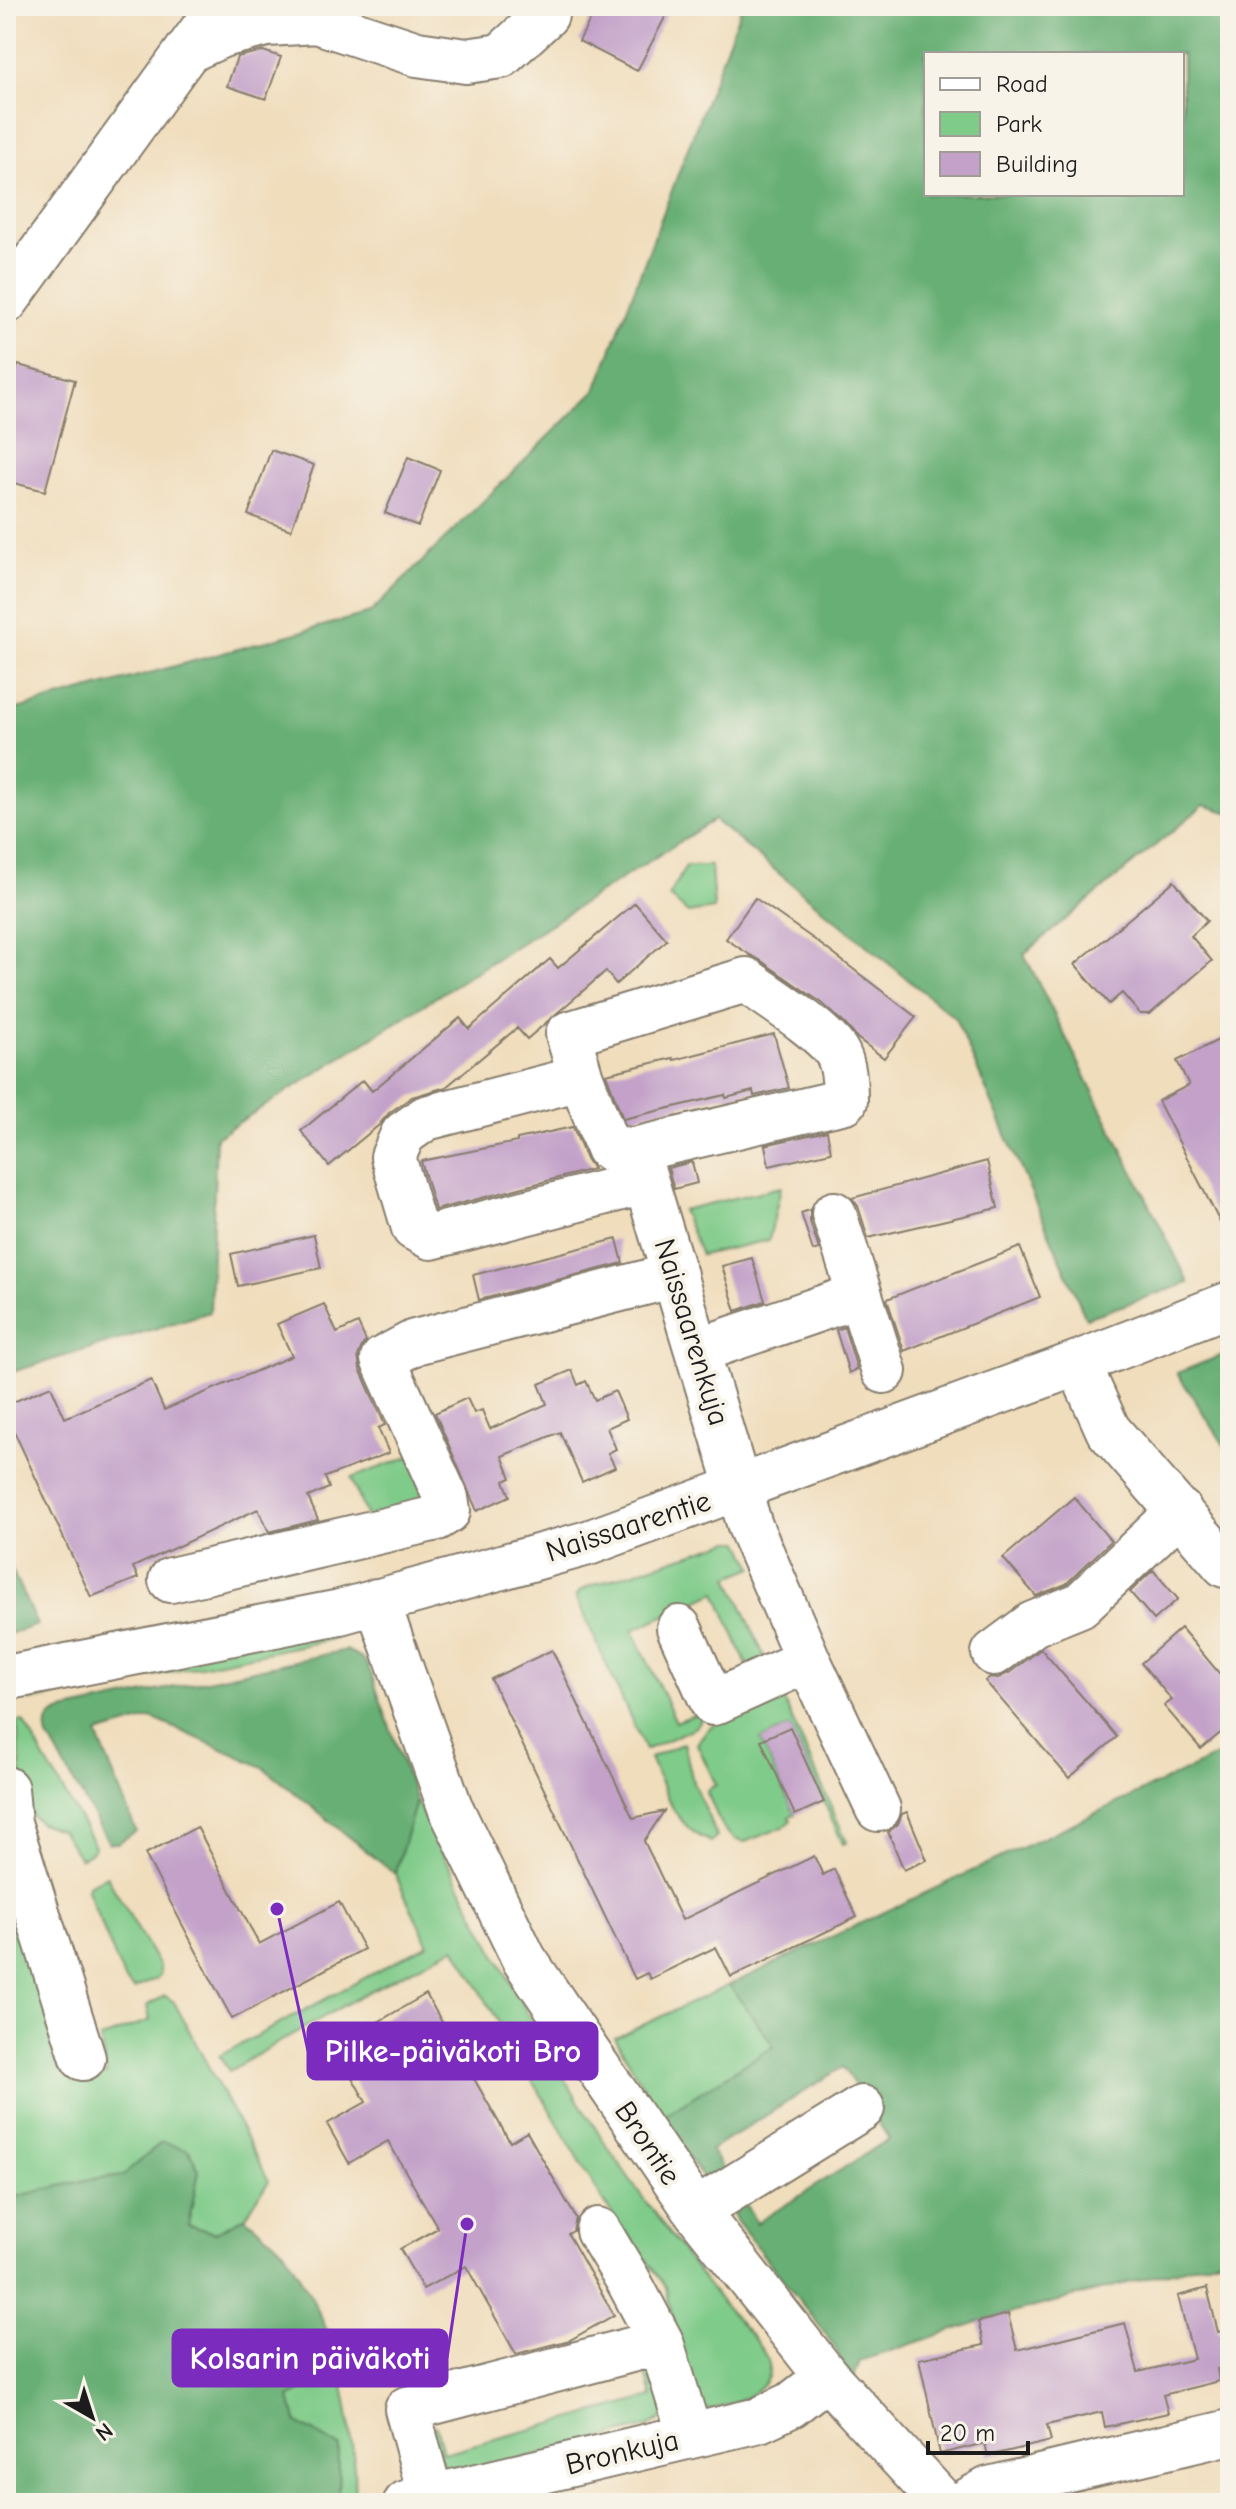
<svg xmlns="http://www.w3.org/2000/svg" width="1236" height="2509" viewBox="0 0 1236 2509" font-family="'Comic Neue',sans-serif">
	<rect width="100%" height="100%" fill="#f7f3e8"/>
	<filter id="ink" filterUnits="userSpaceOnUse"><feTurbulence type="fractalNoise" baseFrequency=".0125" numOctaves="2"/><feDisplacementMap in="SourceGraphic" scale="16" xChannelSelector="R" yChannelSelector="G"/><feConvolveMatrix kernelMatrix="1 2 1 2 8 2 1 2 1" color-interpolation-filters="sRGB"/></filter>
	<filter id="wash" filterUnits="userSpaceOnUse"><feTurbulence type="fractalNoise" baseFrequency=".006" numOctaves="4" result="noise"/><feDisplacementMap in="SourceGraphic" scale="32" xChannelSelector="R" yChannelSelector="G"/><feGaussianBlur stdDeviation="1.8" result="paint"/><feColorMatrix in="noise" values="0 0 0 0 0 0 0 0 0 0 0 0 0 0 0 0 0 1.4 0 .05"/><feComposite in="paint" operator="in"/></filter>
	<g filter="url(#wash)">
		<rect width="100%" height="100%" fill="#f0ddbc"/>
		<path fill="#7fcb89" stroke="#4e7452" stroke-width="2" d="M 686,866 L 711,866 L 714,909 L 688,913 L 669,896 Z
			M 781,1187 L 769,1240 L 701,1255 L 682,1210 Z
			M 411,1456 L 427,1502 L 368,1520 L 351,1478 Z
			M 731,1541 L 740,1541 L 754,1567 L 729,1577 L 764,1656 L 748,1668 L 716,1592 L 633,1630 L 676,1722 L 701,1712 L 700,1722 L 694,1728 L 645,1750 L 576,1597 L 580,1591 L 590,1586 Z
			M 335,1623 L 338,1638 L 30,1701 L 26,1689 Z
			M 776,1683 L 847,1842 L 843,1844 L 790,1727 L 761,1740 L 795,1815 L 789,1817 L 791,1820 L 786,1826 L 745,1842 C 722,1840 716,1810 707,1793 L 708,1789 L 716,1785 L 697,1744 C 711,1718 751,1699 776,1683 Z
			M 23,1721 L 95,1846 L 94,1850 L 80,1859 L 62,1831 L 40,1823 L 31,1815 L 23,1794 L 17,1722 Z
			M 684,1743 L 693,1782 L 715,1832 L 717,1837 L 711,1842 C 673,1826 666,1793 650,1758 Z
			M 416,1801 C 466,1897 515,1996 571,2089 C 606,2148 647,2204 688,2259 C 699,2273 710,2288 721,2302 C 733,2317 765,2347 769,2364 C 774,2396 722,2407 701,2412 L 692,2403 L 666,2287 L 603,2201 L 455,1947 L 362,1995 L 229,2071 L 219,2056 L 428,1944 L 395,1874 Z
			M 107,1876 L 160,1968 L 160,1975 L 156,1979 L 134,1989 L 124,1979 L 87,1890 L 88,1885 Z
			M 6,1897 L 73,2083 L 107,2074 L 100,2039 L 150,2020 L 147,2006 L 149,2004 L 165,1996 L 174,2002 L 269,2181 L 245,2217 L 214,2233 L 187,2225 L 199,2171 L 162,2142 L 124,2175 L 86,2180 L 10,2198 L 6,2195 Z
			M 729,1985 L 775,2045 L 661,2117 L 615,2038 Z
			M 335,2347 C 346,2398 357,2451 354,2503 L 338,2503 L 339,2447 L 296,2422 L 290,2398 L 325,2375 Z
			M 652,2368 L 668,2409 L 660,2421 L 647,2427 L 446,2477 L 431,2428 L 436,2425 L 443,2453 L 652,2397 L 645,2369 Z"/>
		<path fill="#67af75" stroke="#426648" stroke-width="2" fill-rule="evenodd" d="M 742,6 L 1230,6 L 1230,813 L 1204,805 L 1024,954 L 1189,1283 L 1086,1318 L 955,1018 L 714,820 L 216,1137 L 210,1312 L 6,1374 L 6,712 L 370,613 L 596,390 ZM 926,54 L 1182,54 L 1182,194 L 926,194 Z
			M 1230,1352 L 1230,1454 L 1177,1373 Z
			M 6,1557 L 37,1625 L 6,1635 Z
			M 346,1650 L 362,1658 L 369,1668 L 416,1801 L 395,1874 L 263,1767 L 152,1718 L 97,1734 L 136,1831 L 118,1843 L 109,1843 L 48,1737 C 44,1722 48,1716 63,1711 Z
			M 1230,1750 L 1230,2256 L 978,2322 L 860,2361 L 853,2381 L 826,2334 L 737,2222 L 733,2213 L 742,2200 L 757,2223 L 889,2139 L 843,2067 L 711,2150 L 725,2174 L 706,2182 L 661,2117 L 774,2046 L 729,1985 Z
			M 162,2142 L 189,2150 L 199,2171 L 188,2225 L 214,2233 L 245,2217 L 284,2250 L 311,2296 L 335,2347 L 325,2375 L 290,2398 L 296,2422 L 339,2447 L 338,2503 L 6,2503 L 6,2195 L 10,2198 L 86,2180 L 124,2175 Z"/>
		<g id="blocks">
			<path fill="#c3a1c9" d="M 597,6 L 671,6 L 637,71 L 579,41 Z
				M 263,51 L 281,57 L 266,99 L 227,86 L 237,57 Z
				M 18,365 L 75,380 L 45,491 L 6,481 L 6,411 Z
				M 271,450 L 314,465 L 291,530 L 248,515 Z
				M 408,457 L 440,470 L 418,526 L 385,513 Z
				M 1174,881 L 1207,921 L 1191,936 L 1212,961 L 1150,1014 L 1140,1014 L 1122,993 L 1109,1004 L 1075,964 Z
				M 755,898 L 815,940 L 916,1017 L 884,1058 L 857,1038 L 845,1024 L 822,1003 L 760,960 L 750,955 L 726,939 Z
				M 635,903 L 667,940 L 616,984 L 606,971 L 527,1039 L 517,1028 L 446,1087 L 412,1097 L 389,1113 L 379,1125 L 329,1166 L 301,1131 L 363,1080 L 372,1091 L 460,1018 L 469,1029 L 550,959 L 558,968 Z
				M 774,1034 L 789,1088 L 754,1096 L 753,1091 L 726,1098 L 725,1095 L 623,1119 L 606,1074 L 673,1058 L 674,1060 Z
				M 1230,1034 L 1230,1242 L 1158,1101 L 1189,1085 L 1177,1061 Z
				M 573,1127 L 585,1157 L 593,1169 L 435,1210 L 421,1161 L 517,1142 L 517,1139 Z
				M 827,1131 L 831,1152 L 769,1166 L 765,1145 Z
				M 987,1161 L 998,1208 L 868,1238 L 858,1206 L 852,1198 Z
				M 692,1162 L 697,1183 L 674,1189 L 668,1168 Z
				M 810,1210 L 810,1222 L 819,1249 L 813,1251 L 801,1213 Z
				M 314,1235 L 321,1268 L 238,1286 L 231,1254 Z
				M 617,1239 L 623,1263 L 479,1300 L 473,1275 Z
				M 1020,1247 L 1040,1297 L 904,1351 L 887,1299 Z
				M 752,1258 L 765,1301 L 736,1311 L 722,1266 Z
				M 324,1304 L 337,1333 L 358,1323 L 366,1341 L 362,1346 L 358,1356 L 360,1369 L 385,1425 L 378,1428 L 389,1453 L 325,1477 L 329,1488 L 308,1497 L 318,1520 L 269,1532 L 258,1509 L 133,1567 L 138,1578 L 91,1597 L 6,1414 L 6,1405 L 51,1386 L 65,1418 L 151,1380 L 164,1410 L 292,1356 L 277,1324 Z
				M 844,1327 L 857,1369 L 849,1373 L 836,1330 Z
				M 572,1370 L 578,1385 L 586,1381 L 595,1400 L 615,1391 L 627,1419 L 607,1428 L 616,1449 L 608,1453 L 615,1467 L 582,1482 L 560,1432 L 502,1456 L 511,1478 L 504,1481 L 510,1496 L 477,1511 L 435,1413 L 467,1398 L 474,1413 L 482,1410 L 490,1429 L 547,1404 L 539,1384 Z
				M 1074,1497 L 1111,1541 L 1066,1584 L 1036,1596 L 1003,1558 Z
				M 1153,1570 L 1178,1599 L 1154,1620 L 1130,1592 Z
				M 1181,1628 L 1230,1686 L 1230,1725 L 1201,1749 L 1164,1706 L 1172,1700 L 1141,1663 Z
				M 1041,1649 L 1117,1737 L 1069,1778 L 985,1681 L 990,1677 L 998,1678 L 1009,1673 Z
				M 552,1650 L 633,1818 L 664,1811 L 644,1841 L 682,1920 L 814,1856 L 823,1875 L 834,1869 L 857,1917 L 731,1977 L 716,1947 L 650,1979 L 647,1973 L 635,1979 L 491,1679 Z
				M 790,1727 L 824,1802 L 795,1815 L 761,1740 Z
				M 907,1812 L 927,1860 L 904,1870 L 888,1832 L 898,1824 L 902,1814 Z
				M 197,1827 L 259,1944 L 339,1902 L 364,1949 L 232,2019 L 145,1854 Z
				M 426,1994 L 510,2142 L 527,2132 L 576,2218 L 573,2231 L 568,2234 L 614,2315 L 570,2340 L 516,2354 L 466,2266 L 423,2289 L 400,2249 L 438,2228 L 388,2141 L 349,2163 L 327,2124 L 366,2102 L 335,2047 Z
				M 1207,2288 L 1218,2332 L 1230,2329 L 1230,2366 L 1217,2369 L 1219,2381 L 1163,2395 L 1168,2413 L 1105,2427 L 1102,2412 L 1047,2425 L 1051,2441 L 988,2456 L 985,2443 L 940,2454 L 919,2359 L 984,2345 L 978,2322 L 1008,2314 L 1017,2350 L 1125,2323 L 1138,2372 L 1194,2359 L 1178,2296 Z"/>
		</g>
	</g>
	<g filter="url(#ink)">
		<use href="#blocks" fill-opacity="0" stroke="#867c6c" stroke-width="2"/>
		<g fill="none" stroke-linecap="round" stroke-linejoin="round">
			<defs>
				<path id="minor" d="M 187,51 L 222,35 L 267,24 L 317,21 L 417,54 L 466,61 L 501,56 L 546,15
					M 6,301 L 204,28
					M 581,1078 L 608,1148 L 634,1150
					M 644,1175 L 633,1185 L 431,1237 L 414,1228 L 393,1157 L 403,1134 L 426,1118 L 581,1078 L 568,1034 L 746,980 C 771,998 819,1028 836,1051 C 845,1065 845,1086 845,1101 L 634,1150 L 644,1175 L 750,1526 L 808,1660 L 878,1809
					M 834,1214 L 884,1371
					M 699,1350 L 860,1295
					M 1078,1363 L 1108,1430 L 1225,1565
					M 171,1580 L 437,1518 L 448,1511 L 446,1498 L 383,1359 L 415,1342 L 675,1275
					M 377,1601 L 450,1807 L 524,1959 L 696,2211 L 827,2377 L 943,2503
					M 679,1628 L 713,1703 L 808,1660
					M 994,1653 L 1033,1624 L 1080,1605 L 1180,1511
					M 6,1678 L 340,1612 L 588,1543 L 1078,1363 L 1230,1304
					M 6,1789 L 9,1823 L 83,2058
					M 696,2211 L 862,2108
					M 598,2230 L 628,2280 L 661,2342 L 690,2436
					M 431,2497 L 407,2409 L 661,2342
					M 406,2503 L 759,2420 L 791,2405 L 827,2377
					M 964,2503 L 989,2489 L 1230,2432"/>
			</defs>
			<use href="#minor" stroke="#867c6c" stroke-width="48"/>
			<use href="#minor" stroke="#fff" stroke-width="44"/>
		</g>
	</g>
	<g text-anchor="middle" stroke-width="8" stroke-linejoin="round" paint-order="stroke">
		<g font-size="30" fill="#1c1c1c" stroke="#f7f3e8">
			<text transform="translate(692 1332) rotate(73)" y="10">Naissaarenkuja</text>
			<text transform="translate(628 1526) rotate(-18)" y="10">Naissaarentie</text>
			<text transform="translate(648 2143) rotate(56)" y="10">Brontie</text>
			<text transform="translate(622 2452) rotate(-13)" y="10">Bronkuja</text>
		</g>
	</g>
	<path fill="none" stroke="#7b2cbf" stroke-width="3" d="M277 1909L308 2051M467 2224L447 2358"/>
	<g fill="#7b2cbf" stroke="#f7f3e8" stroke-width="3">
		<circle cx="277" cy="1909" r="8"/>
		<circle cx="467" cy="2224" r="8"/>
	</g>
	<g fill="#7b2cbf" stroke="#7b2cbf" stroke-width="3">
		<rect x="308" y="2023" width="289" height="56" rx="8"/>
		<rect x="173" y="2330" width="274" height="56" rx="8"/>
	</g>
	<g font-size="32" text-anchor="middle" font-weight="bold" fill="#fff">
		<text x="453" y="2062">Pilke-päiväkoti Bro</text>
		<text x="310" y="2369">Kolsarin päiväkoti</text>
	</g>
	<rect width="1236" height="2509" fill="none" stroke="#f7f3e8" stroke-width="32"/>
	<rect x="924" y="52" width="260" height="144" fill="#f7f3e8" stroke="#9f9d96" stroke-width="2"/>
	<rect x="940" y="78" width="40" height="12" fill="#ffffff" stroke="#9f9d96" stroke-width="2"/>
	<text x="996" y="92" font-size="24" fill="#1c1c1c">Road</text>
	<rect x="940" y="112" width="40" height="24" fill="#7fcb89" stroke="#9f9d96" stroke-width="2"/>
	<text x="996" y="132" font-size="24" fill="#1c1c1c">Park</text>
	<rect x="940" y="152" width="40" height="24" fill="#c3a1c9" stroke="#9f9d96" stroke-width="2"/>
	<text x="996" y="172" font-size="24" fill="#1c1c1c">Building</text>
	<g transform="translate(92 2417) rotate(141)" stroke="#f7f3e8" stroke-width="6" paint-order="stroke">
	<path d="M0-6L14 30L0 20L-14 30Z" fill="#1c1c1c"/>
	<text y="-12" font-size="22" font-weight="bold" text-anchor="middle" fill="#1c1c1c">N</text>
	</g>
	<path d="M928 2441v12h100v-12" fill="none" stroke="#1c1c1c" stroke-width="4"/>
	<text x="940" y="2441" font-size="24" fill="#1c1c1c" stroke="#f7f3e8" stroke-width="6" paint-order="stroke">20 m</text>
</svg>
